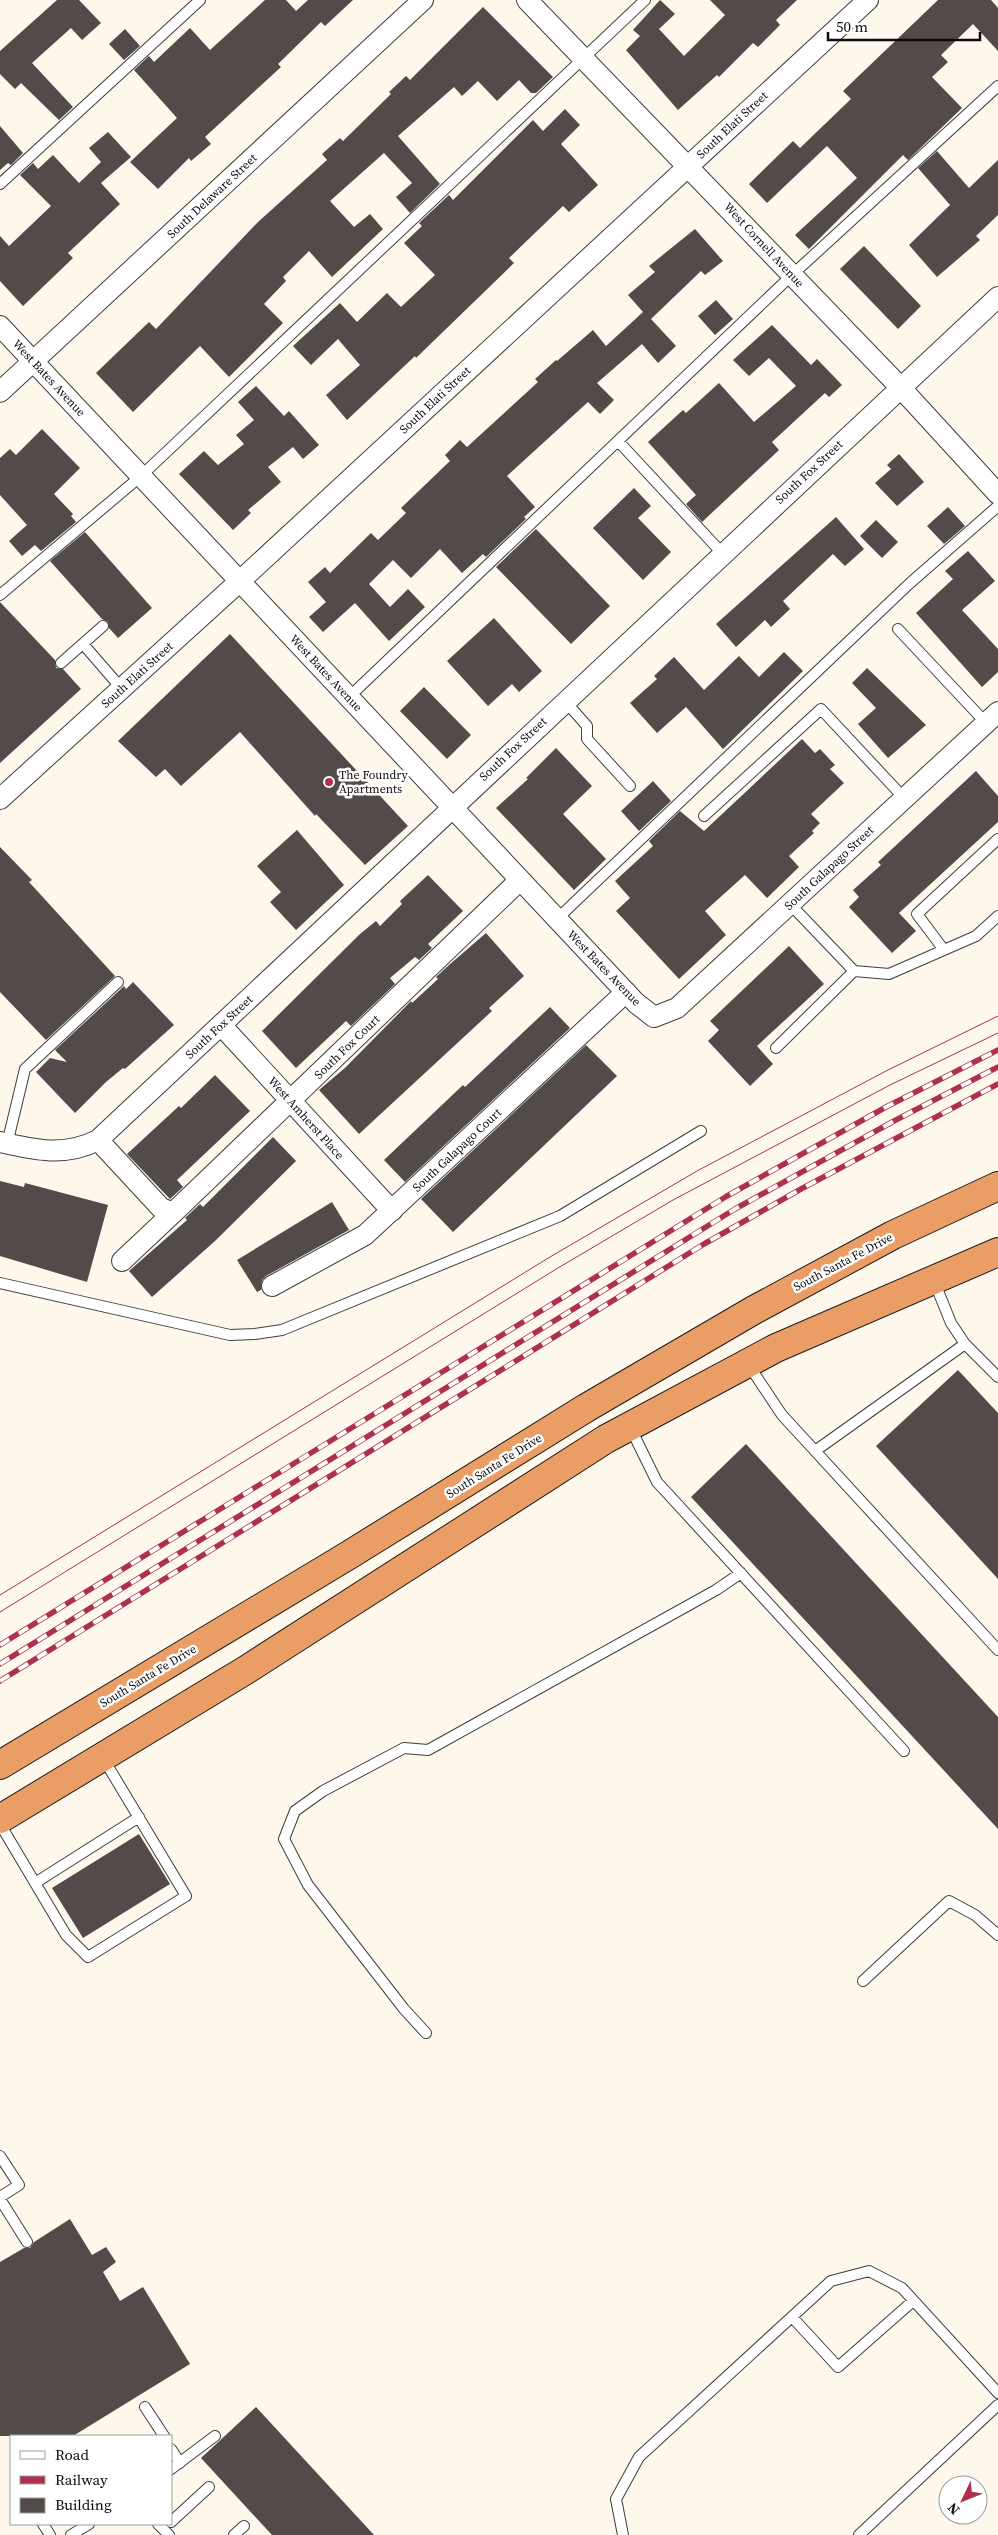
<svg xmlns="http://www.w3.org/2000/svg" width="998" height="2535" viewBox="0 0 998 2535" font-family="'Source Serif 4',serif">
	<rect width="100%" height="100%" fill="#fdf7ec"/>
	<path fill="#534b49" d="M 57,0 L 79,0 L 101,23 L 82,40 L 71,28 L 32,63 L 73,107 L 59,120 L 21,83 L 15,89 L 0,74 L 0,51 Z
		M 265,0 L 286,0 L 296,11 L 308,0 L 353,0 L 325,26 L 321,22 L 278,64 L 281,67 L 205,137 L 211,144 L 191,161 L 189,158 L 158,189 L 130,162 L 177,118 L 134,70 L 149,56 L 154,62 L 190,28 L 210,50 Z
		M 660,0 L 675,14 L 659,29 L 684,56 L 725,15 L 710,0 L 797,0 L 776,20 L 780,25 L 758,47 L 753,43 L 719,77 L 717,75 L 678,110 L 626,50 L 640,36 L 633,30 Z
		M 938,0 L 991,0 L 998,8 L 998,51 L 973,24 L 941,55 L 948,62 L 932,77 L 962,108 L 908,160 L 903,155 L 809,249 L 795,235 L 857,178 L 827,146 L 767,203 L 749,184 L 793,141 L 800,148 L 851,99 L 843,91 Z
		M 483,7 L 553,77 L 536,93 L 531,93 L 519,80 L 497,101 L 478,81 L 462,96 L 454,87 L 398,136 L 440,184 L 410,213 L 396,197 L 412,183 L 384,153 L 330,201 L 354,227 L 370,214 L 383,229 L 332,277 L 309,251 L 283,277 L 286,281 L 264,304 L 283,323 L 229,377 L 200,346 L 133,412 L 96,373 L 149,322 L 156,329 L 258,222 L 327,160 L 322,154 L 340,138 L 343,141 L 391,94 L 389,92 L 406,76 L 410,80 Z
		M 125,29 L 140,46 L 124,60 L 109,44 Z
		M 565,109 L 580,125 L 561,144 L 598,185 L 569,212 L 563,206 L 509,258 L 514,263 L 416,358 L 415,356 L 347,420 L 326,395 L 360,365 L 338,339 L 311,365 L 293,346 L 340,303 L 357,322 L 387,293 L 401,307 L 435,275 L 404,243 L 422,226 L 419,223 L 449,195 L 453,200 L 533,120 L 543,131 Z
		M 0,126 L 23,153 L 11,165 L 8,163 L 0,170 Z
		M 108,132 L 131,157 L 101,183 L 120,204 L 68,253 L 73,258 L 23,306 L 0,281 L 0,236 L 9,246 L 51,206 L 20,175 L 33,163 L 38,169 L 53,155 L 79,183 L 101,162 L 89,148 Z
		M 937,151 L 969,188 L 998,160 L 998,215 L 976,236 L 980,240 L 937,277 L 909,245 L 950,205 L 918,168 Z
		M 695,229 L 723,261 L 705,275 L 701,271 L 651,319 L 676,346 L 658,363 L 642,344 L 597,383 L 614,400 L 600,414 L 588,402 L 507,476 L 535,507 L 524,517 L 526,519 L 486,557 L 483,554 L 462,573 L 440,549 L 411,578 L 393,560 L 369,584 L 390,607 L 408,589 L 425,607 L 389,641 L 355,603 L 323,632 L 309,617 L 326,602 L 308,582 L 325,567 L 330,573 L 371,533 L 378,540 L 406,513 L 401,508 L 450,461 L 445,455 L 460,440 L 467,447 L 538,382 L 535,379 L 556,360 L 557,361 L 593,330 L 606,346 L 643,312 L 628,295 L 655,272 L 649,266 Z
		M 864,246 L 921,306 L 898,329 L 840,269 Z
		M 716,300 L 733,319 L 715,335 L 698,316 Z
		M 772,325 L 811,365 L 817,359 L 842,385 L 829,397 L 825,393 L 772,442 L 779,450 L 702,522 L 686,504 L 696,495 L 648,442 L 683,410 L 686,413 L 719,383 L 754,422 L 796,386 L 769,358 L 749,376 L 733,360 Z
		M 256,386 L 284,416 L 289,411 L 319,445 L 303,459 L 293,447 L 268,467 L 281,482 L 248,510 L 251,513 L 233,530 L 179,474 L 204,451 L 218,465 L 244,444 L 236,435 L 254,420 L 238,402 Z
		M 42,429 L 80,468 L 54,494 L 73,514 L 71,516 L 76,522 L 41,551 L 35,545 L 22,556 L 9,541 L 27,525 L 0,495 L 0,458 L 10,449 L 16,455 Z
		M 899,454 L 924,482 L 897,506 L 875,483 L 891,469 L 887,465 Z
		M 634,488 L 651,506 L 638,518 L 671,552 L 643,580 L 593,528 Z
		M 948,507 L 965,526 L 944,544 L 927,526 Z
		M 836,517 L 864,549 L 845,566 L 833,554 L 783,601 L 790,609 L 771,627 L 765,620 L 736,647 L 716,624 Z
		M 876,520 L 898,542 L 882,558 L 860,536 Z
		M 536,529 L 610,606 L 571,644 L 496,567 Z
		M 85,532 L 152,608 L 118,638 L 109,628 L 108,622 L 102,619 L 50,561 Z
		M 968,551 L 995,581 L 962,610 L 998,649 L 998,672 L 982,687 L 916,613 L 953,579 L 945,571 Z
		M 0,602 L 55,660 L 56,668 L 63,669 L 81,689 L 0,763 Z
		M 494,618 L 542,671 L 519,692 L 512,684 L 488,706 L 447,661 Z
		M 230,634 L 408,826 L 365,865 L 316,814 L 315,816 L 240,732 L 181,786 L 165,769 L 156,777 L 118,741 Z
		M 784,652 L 803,671 L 723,749 L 686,707 L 657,733 L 630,703 L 657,679 L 654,676 L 674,657 L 704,690 L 739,656 L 759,677 Z
		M 867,668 L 926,725 L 888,758 L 858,724 L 876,708 L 852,683 Z
		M 424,687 L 471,735 L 447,759 L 400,711 Z
		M 802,739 L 815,753 L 820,749 L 835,765 L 830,769 L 844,783 L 811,814 L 820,823 L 812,831 L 814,833 L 789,856 L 799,867 L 767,898 L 745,875 L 705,911 L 726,935 L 679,979 L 616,911 L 630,898 L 615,881 L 653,846 L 649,841 L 680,811 L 704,831 Z
		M 556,748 L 592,786 L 563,814 L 606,859 L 574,890 L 496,808 L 528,779 L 526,778 Z
		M 976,771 L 998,796 L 998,822 L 899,913 L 916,931 L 892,953 L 849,907 L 859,897 L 853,890 L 881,865 L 878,862 Z
		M 653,781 L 671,801 L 639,831 L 621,811 Z
		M 297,830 L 344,885 L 296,930 L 270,902 L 281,892 L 257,866 Z
		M 0,847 L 32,880 L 29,882 L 115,976 L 46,1040 L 0,992 Z
		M 428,875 L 463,911 L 428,944 L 432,948 L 419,960 L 415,957 L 390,978 L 395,984 L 351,1026 L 346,1021 L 296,1068 L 262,1031 L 360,934 L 376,921 L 380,926 L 402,904 L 400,901 Z
		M 486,933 L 524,976 L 489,1008 L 492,1011 L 359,1134 L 319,1090 L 346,1067 L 411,1001 L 412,1003 L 438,979 L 436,977 L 449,965 Z
		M 789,946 L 824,984 L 757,1046 L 773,1064 L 750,1086 L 708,1041 L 719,1030 L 710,1021 Z
		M 133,982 L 174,1025 L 125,1069 L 123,1068 L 106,1082 L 75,1113 L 36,1072 L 50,1058 L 67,1062 L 55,1050 L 124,986 L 126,989 Z
		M 550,1007 L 570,1028 L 405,1182 L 384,1160 L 463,1085 L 465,1087 Z
		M 586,1045 L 617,1076 L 453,1232 L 421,1199 Z
		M 215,1075 L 250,1111 L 177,1180 L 183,1187 L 170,1199 L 127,1154 L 179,1106 L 181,1108 Z
		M 273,1137 L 296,1161 L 215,1241 L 152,1297 L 129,1271 L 187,1220 L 185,1218 L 200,1204 L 203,1207 Z
		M 0,1181 L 24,1187 L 25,1183 L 108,1205 L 87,1282 L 0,1256 Z
		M 332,1202 L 349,1230 L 266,1276 L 262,1280 L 261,1290 L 257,1292 L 237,1260 Z
		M 958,1370 L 998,1413 L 998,1579 L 876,1446 Z
		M 746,1444 L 998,1717 L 998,1829 L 691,1497 Z
		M 139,1834 L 170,1884 L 83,1938 L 52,1888 Z
		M 70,2219 L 92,2255 L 106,2247 L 116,2262 L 103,2272 L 120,2301 L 143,2287 L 190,2364 L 73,2436 L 0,2436 L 0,2262 L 24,2248 L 30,2248 L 34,2242 Z
		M 256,2407 L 374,2535 L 272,2535 L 201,2458 Z"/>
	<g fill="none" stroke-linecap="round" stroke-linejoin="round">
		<defs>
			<path id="service" d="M 0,184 L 200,0
				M 618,441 L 722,553
				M 0,595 L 141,476 L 645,0
				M 898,629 L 986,723
				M 83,644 L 122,689
				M 61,663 L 103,626
				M 349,697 L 792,275 L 998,86
				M 565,701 L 587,726 L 587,739 L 630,786
				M 704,816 L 821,709 L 904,798
				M 790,904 L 854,971 L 889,974 L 976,936 L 998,916
				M 557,919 L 909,584 L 998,506
				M 944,950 L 917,914 L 998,839
				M 776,1048 L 854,971
				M 7,1144 L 25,1069 L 118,982
				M 934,1281 L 951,1323 L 965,1344 L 998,1377
				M 0,1283 L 230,1335 L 255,1334 L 282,1330 L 560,1216 L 701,1131
				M 748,1364 L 782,1415 L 998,1650
				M 630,1427 L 657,1482 L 904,1751
				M 815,1451 L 965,1344
				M 0,1824 L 66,1935 L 88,1957 L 186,1896 L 103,1758
				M 35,1883 L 139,1817
				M 863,1981 L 949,1901 L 975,1915 L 998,1935
				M 426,2033 L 404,2009 L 308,1885 L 284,1839 L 295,1811 L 323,1791 L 404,1748 L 428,1750 L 716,1590 L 741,1573
				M 0,2156 L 19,2185 L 0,2197
				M 0,2199 L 27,2242
				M 792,2317 L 838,2367 L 913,2301
				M 145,2407 L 164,2436
				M 171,2449 L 180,2463
				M 171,2469 L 215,2436
				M 171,2522 L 209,2487
				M 43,2524 L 50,2535
				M 158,2524 L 169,2535
				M 71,2535 L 89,2524
				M 234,2535 L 244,2526
				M 623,2535 L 616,2499 L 639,2457 L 831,2281 L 869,2271 L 902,2288 L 998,2393
				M 859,2535 L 998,2405"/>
			<path id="minor" d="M 527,0 L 900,387 L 998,494
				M 0,326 L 636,1003 L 654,1017 L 677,1008 L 998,712
				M 0,392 L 423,0
				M 0,799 L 240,581 L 868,0
				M 221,1025 L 392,1211
				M 98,1140 L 161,1208 L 173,1213 L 520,880
				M 0,1142 C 35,1150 65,1157 98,1140 L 998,297
				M 122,1261 L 173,1213
				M 272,1286 L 365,1235 L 626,992"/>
			<path id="trunk" d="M 0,1765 L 349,1555 L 586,1408 L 754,1310 L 893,1235 L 998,1186
				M 0,1819 L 246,1670 L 606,1439 L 776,1348 L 998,1252"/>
		</defs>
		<use href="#service" stroke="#3e3e3e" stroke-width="12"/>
		<use href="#minor" stroke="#3e3e3e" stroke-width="22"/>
		<use href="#trunk" stroke="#1c1c1c" stroke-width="30"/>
		<use href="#service" stroke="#fff" stroke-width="10"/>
		<use href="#minor" stroke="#fff" stroke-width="20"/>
		<use href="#trunk" stroke="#ea9e66" stroke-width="28"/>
		<path stroke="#ae304e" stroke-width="1" d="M 0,1595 L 550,1257 L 697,1171 L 886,1071 L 998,1016
			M 0,1612 L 558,1268 L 673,1200 L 890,1085 L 998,1033"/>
		<defs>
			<path id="rail" d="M 0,1645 L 727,1196 L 886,1107 L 998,1050
				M 0,1664 L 735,1209 L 894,1121 L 998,1067
				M 0,1681 L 704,1244 L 801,1189 L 998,1084"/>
		</defs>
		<use href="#rail" stroke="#ae304e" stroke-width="5.5"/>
		<use href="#rail" stroke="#fff" stroke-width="4" stroke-dasharray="11" stroke-linecap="butt"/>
	</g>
	<circle fill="#ae304e" stroke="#fff" stroke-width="2" cx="329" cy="782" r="5"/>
	<g text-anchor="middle" stroke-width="5" stroke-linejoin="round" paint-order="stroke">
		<g font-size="12" fill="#0b0b0b" stroke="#fff">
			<text transform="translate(732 125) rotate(-43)" y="4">South Elati Street</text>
			<text transform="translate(212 196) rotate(-43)" y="4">South Delaware Street</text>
			<text transform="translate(764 245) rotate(47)" y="4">West Cornell Avenue</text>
			<text transform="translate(49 378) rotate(47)" y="4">West Bates Avenue</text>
			<text transform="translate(435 400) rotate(-43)" y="4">South Elati Street</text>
			<text transform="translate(809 472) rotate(-43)" y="4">South Fox Street</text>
			<text transform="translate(326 673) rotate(47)" y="4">West Bates Avenue</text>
			<text transform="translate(137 675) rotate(-42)" y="4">South Elati Street</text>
			<text transform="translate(513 749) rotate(-43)" y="4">South Fox Street</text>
			<text transform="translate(829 868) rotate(-43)" y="4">South Galapago Street</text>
			<text transform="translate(604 968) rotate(46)" y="4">West Bates Avenue</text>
			<text transform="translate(219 1027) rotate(-43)" y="4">South Fox Street</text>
			<text transform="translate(347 1047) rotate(-44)" y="4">South Fox Court</text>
			<text transform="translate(306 1118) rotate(48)" y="4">West Amherst Place</text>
			<text transform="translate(457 1150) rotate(-43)" y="4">South Galapago Court</text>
			<text transform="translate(843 1262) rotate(-28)" y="4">South Santa Fe Drive</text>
			<text transform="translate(494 1466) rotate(-32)" y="4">South Santa Fe Drive</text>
			<text transform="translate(148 1676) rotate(-31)" y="4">South Santa Fe Drive</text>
		</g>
		<g font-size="12" fill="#0b0b0b" stroke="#fff" text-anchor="start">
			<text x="339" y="779">The Foundry<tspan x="339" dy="14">Apartments</tspan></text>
		</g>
	</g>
	<rect x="10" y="2435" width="162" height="90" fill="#ffffff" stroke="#9d9d9d"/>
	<rect x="20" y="2451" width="25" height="8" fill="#ffffff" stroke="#9d9d9d"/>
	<text x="55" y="2460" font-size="15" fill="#0b0b0b">Road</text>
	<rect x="20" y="2476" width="25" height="8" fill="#ae304e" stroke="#9d9d9d"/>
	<text x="55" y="2485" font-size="15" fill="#0b0b0b">Railway</text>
	<rect x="20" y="2498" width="25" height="15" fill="#534b49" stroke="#9d9d9d"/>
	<text x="55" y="2510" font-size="15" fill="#0b0b0b">Building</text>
	<g transform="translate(963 2500) rotate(227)"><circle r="24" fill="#ffffff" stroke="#9d9d9d"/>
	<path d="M0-4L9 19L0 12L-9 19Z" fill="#ae304e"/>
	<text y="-8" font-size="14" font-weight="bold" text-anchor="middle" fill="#0b0b0b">N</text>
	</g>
	<path d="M828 32v8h152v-8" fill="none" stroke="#0b0b0b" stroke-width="2.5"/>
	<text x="836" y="32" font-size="15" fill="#0b0b0b" stroke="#ffffff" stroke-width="4" paint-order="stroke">50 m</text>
</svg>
